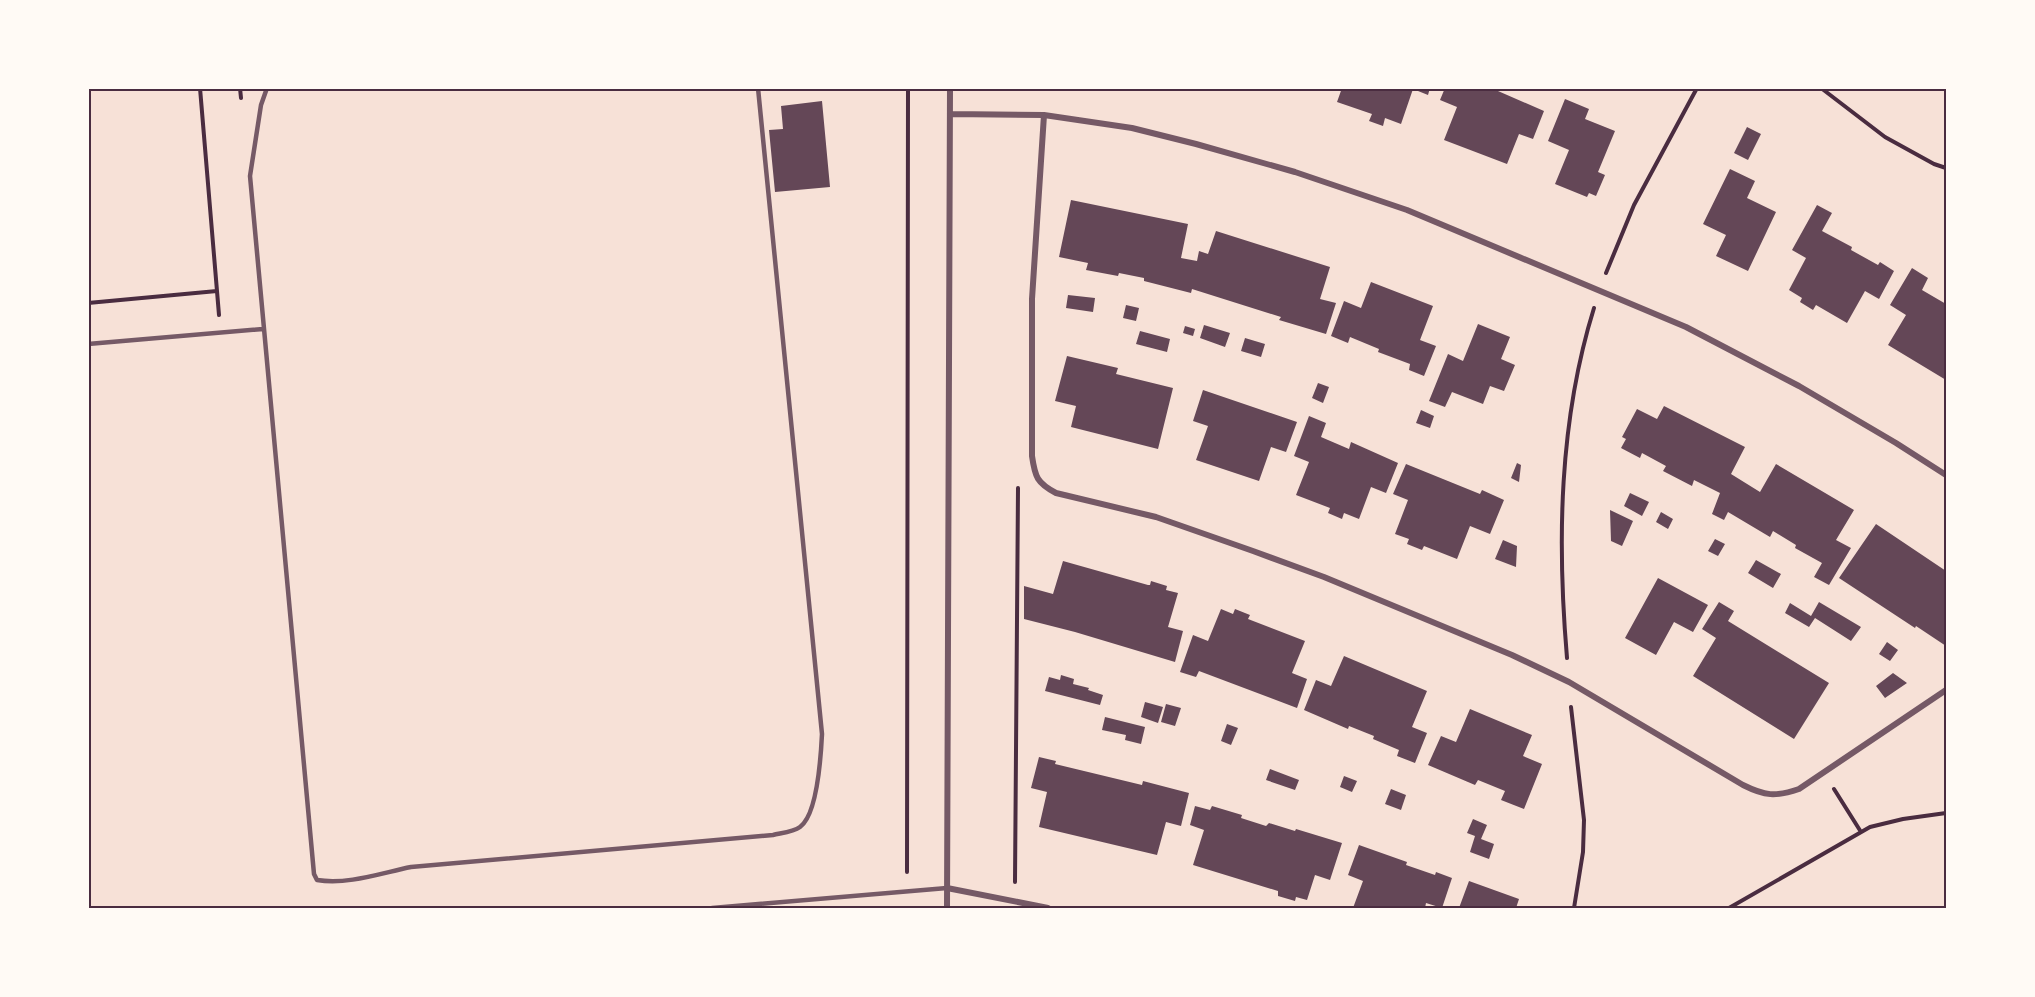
<svg xmlns="http://www.w3.org/2000/svg" width="2035" height="997" viewBox="0 0 2035 997" font-family="Rubik,sans-serif">
	<rect width="100%" height="100%" fill="#f7e1d7"/>
	<path fill="#644757" d="M 1342,88 L 1430,88 L 1428,95 L 1413,89 L 1401,124 L 1385,118 L 1383,126 L 1369,121 L 1372,114 L 1337,102 Z
		M 1445,88 L 1499,88 L 1498,91 L 1544,111 L 1533,139 L 1519,134 L 1507,164 L 1444,140 L 1457,107 L 1440,100 Z
		M 1565,99 L 1589,109 L 1585,119 L 1615,131 L 1598,172 L 1605,175 L 1596,196 L 1589,193 L 1587,197 L 1555,184 L 1569,150 L 1548,141 Z
		M 822,101 L 830,187 L 775,192 L 769,130 L 783,129 L 781,106 Z
		M 1747,127 L 1761,134 L 1748,160 L 1734,153 Z
		M 1730,169 L 1755,181 L 1747,198 L 1776,212 L 1748,271 L 1716,256 L 1726,235 L 1703,224 Z
		M 1071,200 L 1188,224 L 1181,258 L 1197,261 L 1199,251 L 1208,254 L 1216,231 L 1330,267 L 1320,299 L 1336,303 L 1326,334 L 1279,320 L 1281,317 L 1192,289 L 1191,293 L 1144,281 L 1144,278 L 1119,273 L 1118,276 L 1086,270 L 1088,263 L 1059,257 Z
		M 1817,205 L 1832,213 L 1822,231 L 1852,247 L 1851,250 L 1878,265 L 1880,262 L 1894,271 L 1879,299 L 1865,291 L 1847,323 L 1816,305 L 1813,310 L 1800,302 L 1802,298 L 1789,290 L 1806,258 L 1792,250 Z
		M 1912,268 L 1928,278 L 1922,290 L 1946,304 L 1946,380 L 1888,345 L 1906,315 L 1890,305 Z
		M 1371,282 L 1433,306 L 1420,340 L 1436,346 L 1424,376 L 1409,370 L 1410,364 L 1378,352 L 1379,349 L 1350,337 L 1348,343 L 1331,336 L 1344,301 L 1361,308 Z
		M 1068,295 L 1095,298 L 1093,312 L 1066,308 Z
		M 1126,305 L 1139,308 L 1136,321 L 1123,318 Z
		M 1478,324 L 1510,337 L 1501,359 L 1515,365 L 1504,391 L 1490,386 L 1483,404 L 1452,392 L 1445,407 L 1429,401 L 1448,354 L 1463,361 Z
		M 1204,325 L 1230,333 L 1225,347 L 1200,338 Z
		M 1185,326 L 1195,329 L 1193,336 L 1183,333 Z
		M 1140,331 L 1170,339 L 1167,352 L 1136,344 Z
		M 1245,338 L 1265,344 L 1261,357 L 1241,351 Z
		M 1067,356 L 1118,368 L 1116,374 L 1173,388 L 1158,449 L 1071,427 L 1076,406 L 1055,401 Z
		M 1318,383 L 1329,387 L 1323,403 L 1312,398 Z
		M 1203,390 L 1297,422 L 1286,452 L 1271,447 L 1259,481 L 1196,460 L 1208,426 L 1193,421 Z
		M 1664,406 L 1745,447 L 1731,474 L 1760,492 L 1776,464 L 1854,510 L 1836,540 L 1851,548 L 1829,585 L 1814,577 L 1822,563 L 1795,548 L 1796,545 L 1773,531 L 1770,537 L 1728,512 L 1724,520 L 1712,514 L 1720,493 L 1694,480 L 1692,486 L 1663,471 L 1666,466 L 1642,453 L 1640,458 L 1621,448 L 1626,439 L 1622,437 L 1637,409 L 1657,419 Z
		M 1421,410 L 1434,416 L 1430,428 L 1416,423 Z
		M 1309,416 L 1326,423 L 1321,437 L 1349,449 L 1351,442 L 1398,463 L 1386,493 L 1371,487 L 1359,519 L 1344,513 L 1342,519 L 1328,513 L 1330,508 L 1296,495 L 1309,462 L 1294,456 Z
		M 1517,463 L 1521,465 L 1519,482 L 1511,478 Z
		M 1406,464 L 1480,494 L 1482,490 L 1504,500 L 1490,534 L 1470,526 L 1457,559 L 1424,546 L 1422,550 L 1407,544 L 1409,539 L 1395,534 L 1408,500 L 1393,494 Z
		M 1630,493 L 1649,502 L 1642,516 L 1624,506 Z
		M 1610,510 L 1633,521 L 1622,546 L 1611,541 Z
		M 1661,512 L 1673,519 L 1668,529 L 1656,522 Z
		M 1876,524 L 1946,571 L 1946,646 L 1916,626 L 1915,628 L 1839,578 Z
		M 1715,539 L 1725,544 L 1718,556 L 1708,551 Z
		M 1503,540 L 1517,546 L 1516,567 L 1495,559 Z
		M 1756,560 L 1781,574 L 1773,588 L 1748,573 Z
		M 1063,561 L 1148,585 L 1150,585 L 1151,581 L 1167,586 L 1166,590 L 1178,593 L 1168,627 L 1183,631 L 1175,662 L 1075,632 L 1024,619 L 1024,586 L 1053,594 Z
		M 1658,578 L 1708,605 L 1693,632 L 1674,622 L 1656,655 L 1625,638 Z
		M 1719,602 L 1734,611 L 1728,621 L 1829,683 L 1794,739 L 1693,676 L 1716,638 L 1702,629 Z
		M 1819,602 L 1861,627 L 1851,641 L 1815,618 L 1809,627 L 1785,613 L 1790,603 L 1811,616 Z
		M 1221,609 L 1233,614 L 1235,609 L 1250,615 L 1248,619 L 1305,641 L 1292,673 L 1307,679 L 1297,708 L 1199,671 L 1196,677 L 1180,672 L 1193,635 L 1208,641 Z
		M 1887,642 L 1898,650 L 1890,661 L 1879,654 Z
		M 1344,656 L 1427,691 L 1412,727 L 1427,733 L 1415,763 L 1397,756 L 1399,750 L 1373,739 L 1374,736 L 1349,726 L 1348,729 L 1304,710 L 1316,680 L 1331,686 Z
		M 1893,673 L 1907,683 L 1885,698 L 1876,686 Z
		M 1061,675 L 1074,679 L 1073,684 L 1089,688 L 1088,690 L 1103,695 L 1100,705 L 1045,691 L 1049,677 L 1060,680 Z
		M 1145,702 L 1163,707 L 1158,723 L 1141,717 Z
		M 1166,704 L 1181,708 L 1175,726 L 1161,722 Z
		M 1470,709 L 1532,735 L 1523,756 L 1542,764 L 1524,809 L 1501,800 L 1505,791 L 1478,780 L 1475,785 L 1428,765 L 1441,736 L 1456,742 Z
		M 1105,717 L 1145,727 L 1141,744 L 1125,740 L 1126,735 L 1102,730 Z
		M 1227,724 L 1238,728 L 1231,745 L 1221,741 Z
		M 1039,757 L 1056,761 L 1055,764 L 1142,785 L 1143,781 L 1189,793 L 1181,826 L 1166,822 L 1157,855 L 1039,827 L 1047,792 L 1031,788 Z
		M 1270,769 L 1299,780 L 1295,790 L 1266,780 Z
		M 1344,776 L 1357,781 L 1352,792 L 1340,787 Z
		M 1391,789 L 1406,795 L 1401,810 L 1385,804 Z
		M 1195,806 L 1210,810 L 1212,806 L 1242,815 L 1241,818 L 1266,826 L 1269,823 L 1295,831 L 1296,829 L 1342,843 L 1330,880 L 1315,875 L 1307,900 L 1296,897 L 1295,901 L 1278,896 L 1278,891 L 1193,865 L 1204,830 L 1190,825 Z
		M 1473,819 L 1487,825 L 1481,839 L 1494,844 L 1489,859 L 1470,852 L 1475,836 L 1467,833 Z
		M 1359,845 L 1407,862 L 1406,865 L 1435,875 L 1436,872 L 1452,878 L 1442,908 L 1426,903 L 1425,908 L 1353,908 L 1363,881 L 1348,875 Z
		M 1469,881 L 1519,899 L 1516,908 L 1459,908 Z"/>
	<g fill="none" stroke-linecap="round" stroke-linejoin="round">
		<path stroke="#4a2c40" stroke-width="4" d="M 200,88 L 219,315
			M 240,88 L 241,98
			M 1821,88 L 1885,137 L 1934,164 L 1946,168
			M 1606,273 L 1634,205 L 1697,88
			M 88,303 L 217,291
			M 1567,658 C 1557,541 1559,421 1594,308
			M 1571,707 L 1584,820 L 1583,852 L 1574,908
			M 1834,789 L 1861,832
			M 907,872 L 908,88
			M 1015,882 L 1018,488
			M 1729,908 L 1870,827 L 1903,819 L 1946,813"/>
		<path stroke="#755966" stroke-width="4.5" d="M 267,88 L 261,105 L 250,176 L 314,874 L 317,880 C 348,885 381,873 411,867 L 773,835 C 781,833 793,832 800,827 C 818,814 821,754 822,734 L 758,88
			M 88,344 L 263,329
			M 712,908 L 947,888"/>
		<path stroke="#755966" stroke-width="6" d="M 950,114 L 1044,115 L 1132,128 L 1196,144 L 1295,172 L 1407,210 L 1686,327 L 1799,386 L 1896,443 L 1946,475
			M 1044,115 L 1032,299 L 1032,456 C 1035,477 1037,483 1056,493 L 1156,517 L 1253,551 L 1324,577 L 1512,655 L 1569,682 L 1743,785 C 1765,796 1775,797 1799,789 L 1946,690
			M 947,888 L 1033,905 L 1033,908
			M 1033,905 L 1048,908
			M 947,908 L 950,88"/>
	</g>
	<rect width="2035" height="997" fill="none" stroke="#fffaf5" stroke-width="180"/>
	<rect x="90" y="90" width="1855" height="817" fill="none" stroke="#4a2c40" stroke-width="2"/>
</svg>
